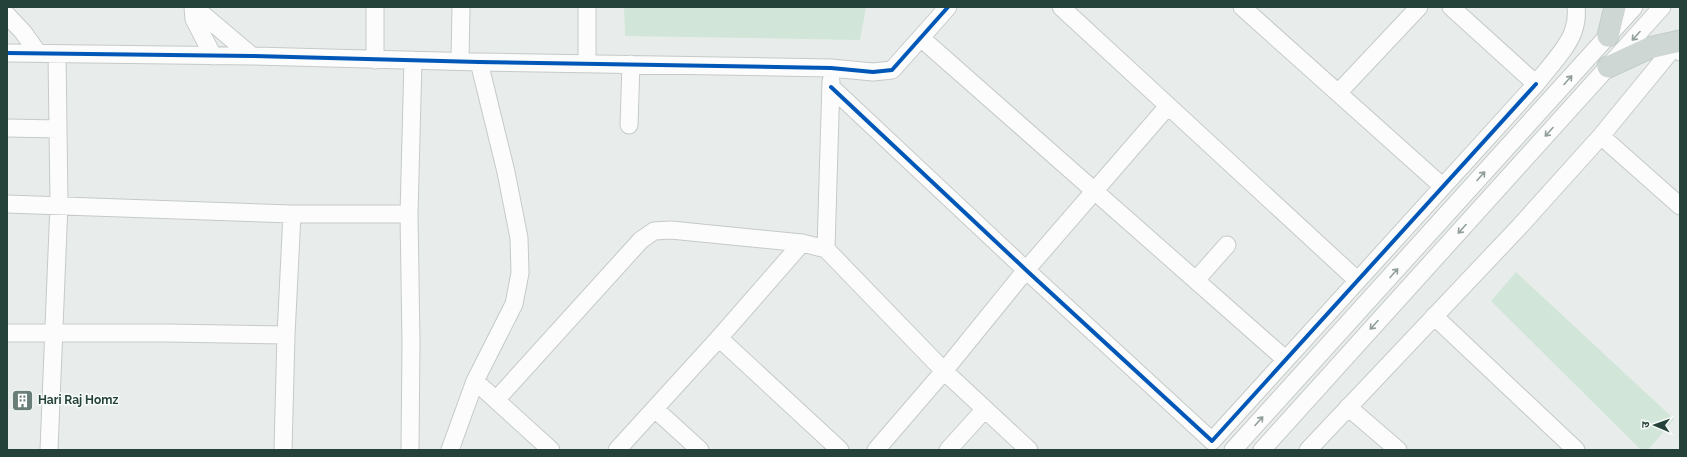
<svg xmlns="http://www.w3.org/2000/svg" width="1687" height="457" viewBox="0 0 1687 457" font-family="Raleway,'Noto Sans Devanagari',sans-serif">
	<rect width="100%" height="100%" fill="#e8edeb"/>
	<path fill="#d1e6d8" d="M 624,7 L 866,7 L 860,40 L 625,36 Z
		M 1516,272 L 1674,419 L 1648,450 L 1641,450 L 1491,301 Z"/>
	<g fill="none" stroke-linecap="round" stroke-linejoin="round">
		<defs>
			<path id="minor" d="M 193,7 L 194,19 L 213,56
				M 194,7 L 252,56
				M 375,7 L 375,60
				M 587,7 L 587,64
				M 1061,7 L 1357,280
				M 1242,7 L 1442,186
				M 1451,7 L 1536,84 C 1547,69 1567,49 1573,32 C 1576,24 1577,15 1576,7
				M 7,15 L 23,32 L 38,53
				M 921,38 L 1285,359
				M 7,53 L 252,56 L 479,62 L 831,68 L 873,72 L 892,70 L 948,7
				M 460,61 L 461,7
				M 831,81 L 826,249 L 944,371 L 1029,450
				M 831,87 L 1026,270 L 1212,441 L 1536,84
				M 1338,93 L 1419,7
				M 629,125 L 631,64
				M 7,128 L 58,129
				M 1601,136 L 1680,206
				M 7,204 L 292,214 L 409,214
				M 1196,280 L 1227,245
				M 1434,316 L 1576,450
				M 7,333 L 167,333 L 286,335
				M 719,338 L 840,450
				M 475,381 L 551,450
				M 496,400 L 641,240 L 654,231 L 671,230 L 802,243 L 826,249
				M 1348,407 L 1398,450
				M 655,409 L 700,450
				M 49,450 L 59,204 L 57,54
				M 283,450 L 286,335 L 292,214
				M 410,450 L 411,342 L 409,214 L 413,60
				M 450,450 L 475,381 L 514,304 L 520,273 L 519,238 L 506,172 L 479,62
				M 617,450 L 719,338 L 802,243
				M 876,450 L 944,371 L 1026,270 L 1168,106
				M 948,450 L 985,409
				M 1233,450 L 1634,7
				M 1262,450 L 1662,7
				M 1308,450 L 1520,226 L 1601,136 L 1674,47 L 1680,52"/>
			<path id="major" d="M 1608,36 L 1615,7
				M 1608,67 L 1649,48 L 1680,41"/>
		</defs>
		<use href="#minor" stroke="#c5cac8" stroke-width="19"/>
		<use href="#major" stroke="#c3ccc9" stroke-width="23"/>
		<use href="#minor" stroke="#fcfcfc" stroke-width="17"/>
		<use href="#major" stroke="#cfd7d5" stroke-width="21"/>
		<defs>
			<path id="cycleway" d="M 7,53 L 252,56 L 479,62 L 831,68 L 873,72 L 892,70 L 948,7
				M 831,87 L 1026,270 L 1212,441 L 1536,84"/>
		</defs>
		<use href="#cycleway" stroke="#f7fbf9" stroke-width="6"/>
		<use href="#cycleway" stroke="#0057b8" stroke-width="4"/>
	</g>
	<defs><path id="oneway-shaft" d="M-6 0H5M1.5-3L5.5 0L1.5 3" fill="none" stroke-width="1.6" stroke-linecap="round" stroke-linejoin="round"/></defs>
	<g stroke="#909f9b">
		<use href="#oneway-shaft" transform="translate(1636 36) rotate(132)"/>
		<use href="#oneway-shaft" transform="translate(1568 80) rotate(-48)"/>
		<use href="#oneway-shaft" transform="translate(1549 132) rotate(132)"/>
		<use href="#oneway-shaft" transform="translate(1481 176) rotate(-48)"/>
		<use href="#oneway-shaft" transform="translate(1462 229) rotate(132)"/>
		<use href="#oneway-shaft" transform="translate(1394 273) rotate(-48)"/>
		<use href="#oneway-shaft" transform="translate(1374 325) rotate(132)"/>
		<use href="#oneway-shaft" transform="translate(1259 421) rotate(-48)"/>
	</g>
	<defs>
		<symbol id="building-square" viewBox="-11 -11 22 22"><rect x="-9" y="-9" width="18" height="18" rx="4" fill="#697e78" stroke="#f7fbf9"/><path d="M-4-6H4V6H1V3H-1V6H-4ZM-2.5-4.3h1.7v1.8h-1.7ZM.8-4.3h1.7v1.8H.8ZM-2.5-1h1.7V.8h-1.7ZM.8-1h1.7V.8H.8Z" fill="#fff"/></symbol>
	</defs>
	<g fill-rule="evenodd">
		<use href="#building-square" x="10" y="388" width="25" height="25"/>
	</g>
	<g text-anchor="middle" stroke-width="3" stroke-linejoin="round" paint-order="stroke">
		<g font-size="12" font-weight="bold" fill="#24423a" stroke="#f7fbf9" text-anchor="start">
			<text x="38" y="404">Hari Raj Homz</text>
		</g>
	</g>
	<rect width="1687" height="457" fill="none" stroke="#24423a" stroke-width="16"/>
	<g transform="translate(1655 425) rotate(272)" stroke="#f7fbf9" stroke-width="3" paint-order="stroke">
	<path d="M0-3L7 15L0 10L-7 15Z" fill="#24423a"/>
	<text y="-6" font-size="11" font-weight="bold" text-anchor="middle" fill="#24423a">उ</text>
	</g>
</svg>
